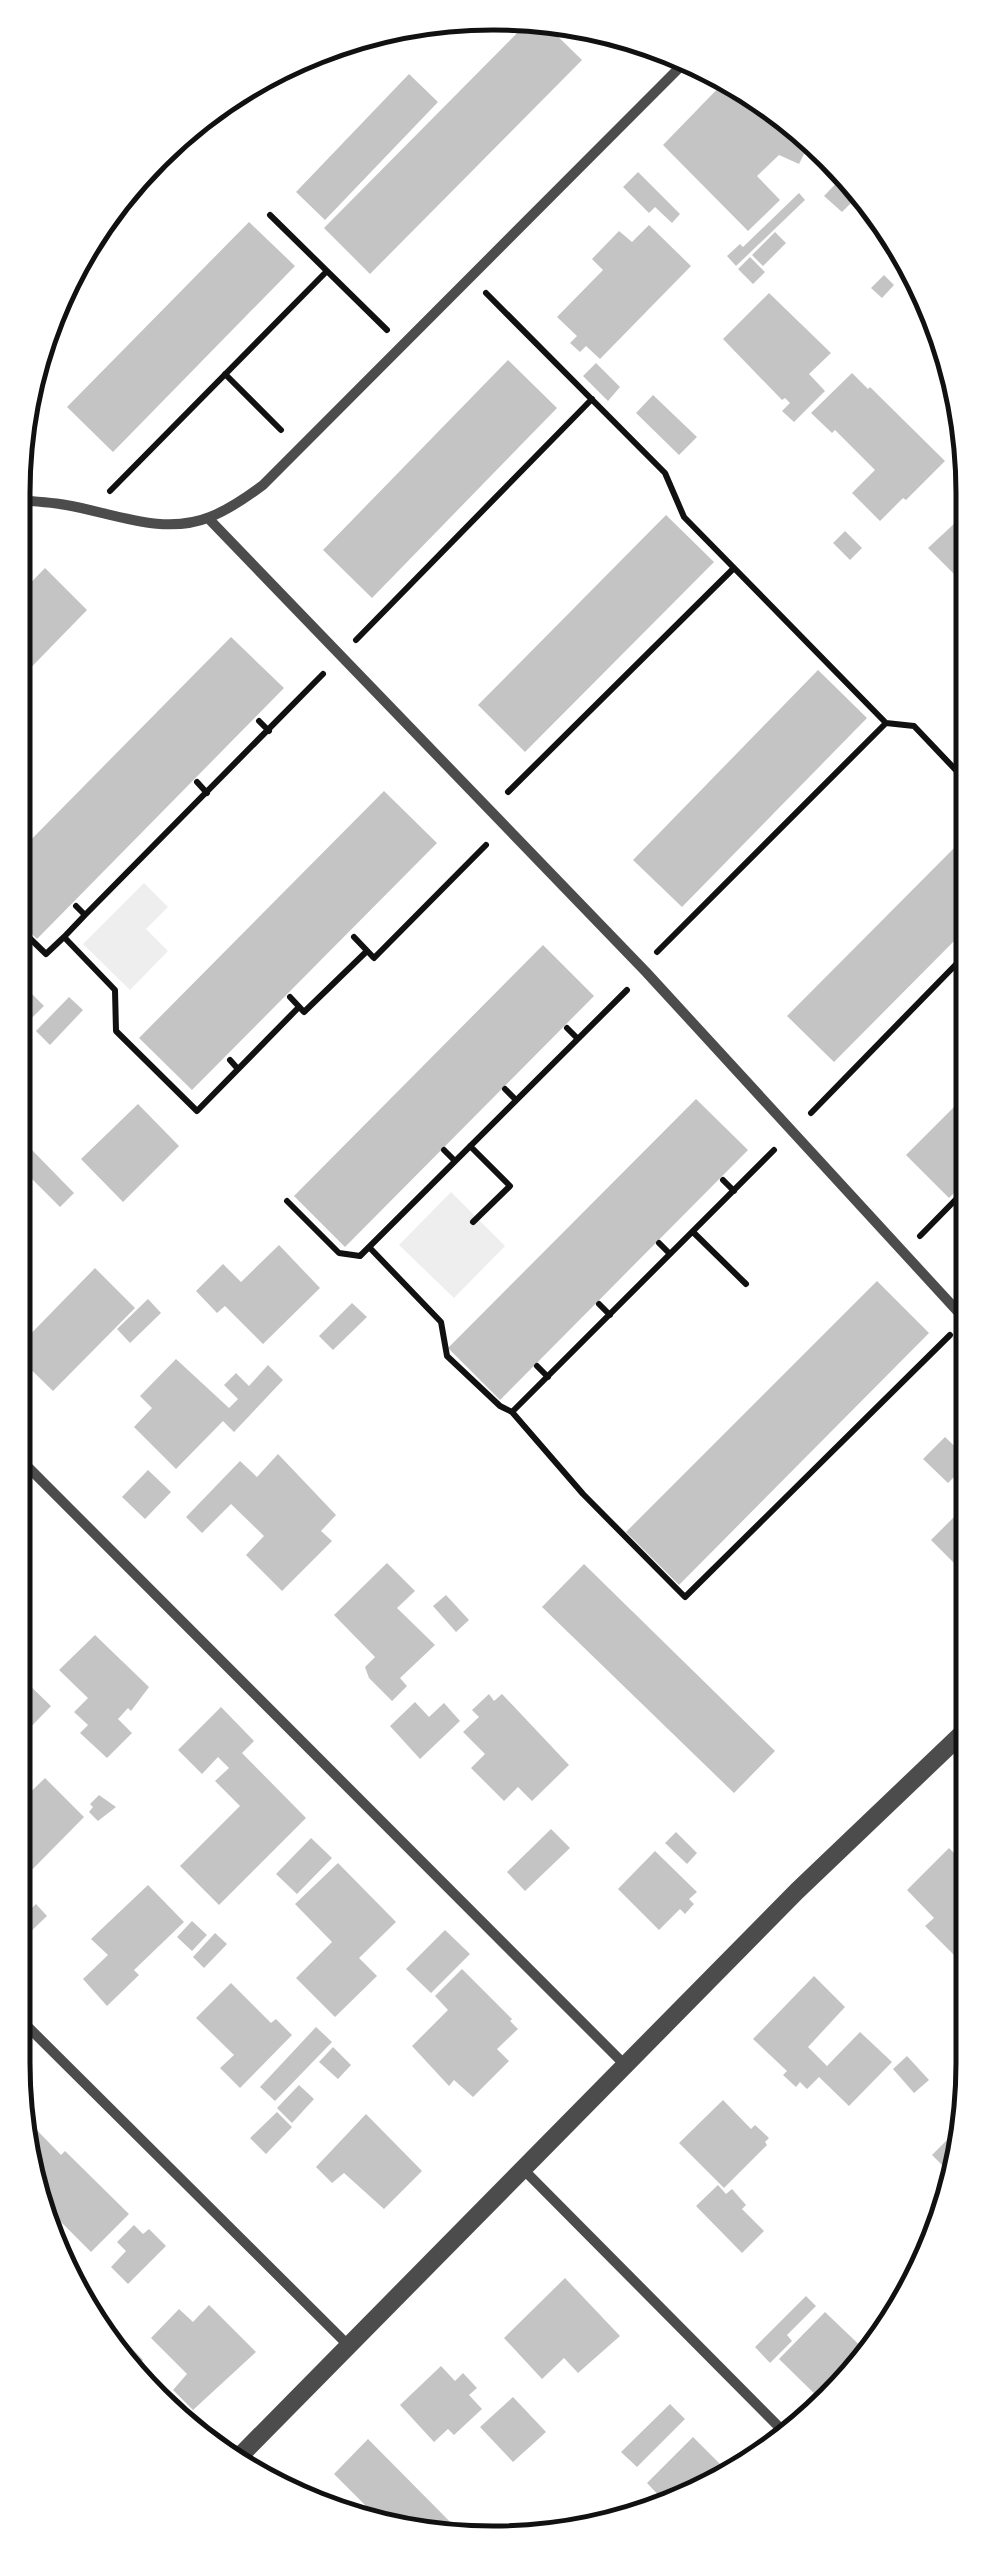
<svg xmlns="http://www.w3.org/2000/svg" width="986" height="2556" viewBox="0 0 986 2556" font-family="'IBM Plex Sans',sans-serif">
	<rect width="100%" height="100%" fill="#fff"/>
	<path fill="#eee" d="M 144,883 L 168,907 L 146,929 L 168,951 L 130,990 L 83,944 Z
		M 451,1192 L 505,1246 L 454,1298 L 399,1245 Z"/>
	<path fill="#c4c4c4" d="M 528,22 L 546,25 L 582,60 L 370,274 L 324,228 Z
		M 409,74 L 438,102 L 325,220 L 296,192 Z
		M 728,78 L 759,93 L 829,154 L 825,162 L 804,154 L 799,164 L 779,155 L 757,176 L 780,200 L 748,231 L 663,145 Z
		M 848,171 L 871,203 L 860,194 L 842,212 L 824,196 Z
		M 638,172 L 680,214 L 672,223 L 655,207 L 649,213 L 623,187 Z
		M 799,193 L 805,200 L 736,266 L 727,256 L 740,244 L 743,247 Z
		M 249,222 L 295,266 L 113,452 L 67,407 Z
		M 649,225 L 691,266 L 600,359 L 586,346 L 580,352 L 570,343 L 577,336 L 557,317 L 603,270 L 592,259 L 619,231 L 632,242 Z
		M 775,232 L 786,243 L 763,266 L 752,255 Z
		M 750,257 L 765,272 L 753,284 L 738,269 Z
		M 884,275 L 894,285 L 882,298 L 871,288 Z
		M 769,293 L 831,353 L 809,374 L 825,391 L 794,422 L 782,411 L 790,403 L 785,398 L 782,400 L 723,339 Z
		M 508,360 L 557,408 L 372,598 L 323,550 Z
		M 596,363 L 620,387 L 608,401 L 583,376 Z
		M 852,373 L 868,389 L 870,387 L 945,461 L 906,500 L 903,498 L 880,521 L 852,493 L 875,470 L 835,430 L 832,433 L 811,413 Z
		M 653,395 L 697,437 L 679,455 L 636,413 Z
		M 970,509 L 970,561 L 956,576 L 928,548 Z
		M 666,515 L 714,562 L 525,752 L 478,705 Z
		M 845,531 L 862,548 L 850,560 L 833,543 Z
		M 45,568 L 87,610 L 12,687 L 12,602 Z
		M 231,637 L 284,688 L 37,939 L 12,915 L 12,859 Z
		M 818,670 L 867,718 L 682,907 L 633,860 Z
		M 384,791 L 437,843 L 192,1090 L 139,1038 Z
		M 970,832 L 971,924 L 834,1062 L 787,1016 Z
		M 543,945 L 594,996 L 345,1247 L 294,1196 Z
		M 12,974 L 44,1006 L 12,1037 Z
		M 69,997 L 83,1010 L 50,1045 L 36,1031 Z
		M 971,1090 L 971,1176 L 949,1198 L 906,1155 Z
		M 696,1099 L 748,1150 L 500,1400 L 448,1348 Z
		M 138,1104 L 179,1146 L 123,1202 L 81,1159 Z
		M 32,1150 L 74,1193 L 60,1207 L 17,1164 Z
		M 279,1245 L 320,1288 L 263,1344 L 225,1306 L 217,1313 L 196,1291 L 223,1264 L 241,1282 Z
		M 95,1268 L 135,1308 L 53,1391 L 13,1352 Z
		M 877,1281 L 929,1333 L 679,1585 L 626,1532 Z
		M 148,1299 L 161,1313 L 130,1343 L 117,1329 Z
		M 352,1303 L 367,1317 L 333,1350 L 319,1336 Z
		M 176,1359 L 229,1408 L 238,1399 L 224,1385 L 236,1373 L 249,1386 L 268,1365 L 283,1380 L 234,1432 L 223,1421 L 176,1469 L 134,1427 L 152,1408 L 140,1396 Z
		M 945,1437 L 970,1461 L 948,1483 L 923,1459 Z
		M 278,1454 L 336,1515 L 321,1531 L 332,1541 L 282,1591 L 246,1555 L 264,1536 L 231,1504 L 202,1533 L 186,1517 L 240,1461 L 257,1477 Z
		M 148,1470 L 171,1492 L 145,1519 L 122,1497 Z
		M 972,1499 L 972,1581 L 931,1540 Z
		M 12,1537 L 23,1548 L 17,1554 L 29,1566 L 12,1582 Z
		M 387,1563 L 415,1591 L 397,1608 L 435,1645 L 400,1678 L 407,1686 L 392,1701 L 369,1678 L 365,1667 L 375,1657 L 334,1615 Z
		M 584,1564 L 775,1751 L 734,1793 L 542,1607 Z
		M 446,1595 L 469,1620 L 456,1632 L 433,1606 Z
		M 95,1635 L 149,1687 L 131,1711 L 128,1708 L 118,1719 L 132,1733 L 107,1758 L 80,1733 L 88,1725 L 74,1712 L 88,1698 L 59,1670 Z
		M 22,1678 L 51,1706 L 23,1735 L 12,1725 L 12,1688 Z
		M 489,1694 L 494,1701 L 502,1694 L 569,1765 L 532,1801 L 518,1787 L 504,1801 L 471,1768 L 485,1754 L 463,1732 L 479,1717 L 472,1710 Z
		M 415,1702 L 429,1717 L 444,1703 L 460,1721 L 420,1759 L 390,1726 Z
		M 221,1707 L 254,1741 L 242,1753 L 306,1818 L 219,1905 L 180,1866 L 240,1806 L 215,1781 L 229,1768 L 218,1757 L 202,1774 L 178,1750 Z
		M 45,1778 L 84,1817 L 18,1884 L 12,1878 L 12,1810 Z
		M 99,1795 L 116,1807 L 98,1821 L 89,1812 L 93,1807 L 90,1804 Z
		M 551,1829 L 570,1848 L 525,1891 L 507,1872 Z
		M 676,1832 L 697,1853 L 687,1864 L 665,1843 Z
		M 311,1838 L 332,1858 L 297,1894 L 276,1874 Z
		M 949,1848 L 973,1872 L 973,1940 L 956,1957 L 925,1926 L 934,1918 L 907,1890 Z
		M 655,1851 L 697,1892 L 689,1899 L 694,1904 L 685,1914 L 680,1909 L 659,1930 L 618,1889 Z
		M 338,1863 L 396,1922 L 359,1958 L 377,1976 L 335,2017 L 296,1978 L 332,1942 L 295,1904 Z
		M 148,1885 L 184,1922 L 134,1970 L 139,1975 L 107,2006 L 83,1979 L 108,1955 L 91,1939 Z
		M 36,1904 L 47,1916 L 27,1935 L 16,1923 Z
		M 192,1921 L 207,1935 L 192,1951 L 177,1937 Z
		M 445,1930 L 470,1954 L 431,1993 L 406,1969 Z
		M 215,1933 L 227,1944 L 204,1968 L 193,1957 Z
		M 462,1969 L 512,2019 L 510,2021 L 518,2029 L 497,2049 L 509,2061 L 473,2097 L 454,2080 L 449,2086 L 412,2046 L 448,2010 L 435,1996 Z
		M 814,1976 L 845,2007 L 808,2047 L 827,2066 L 860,2032 L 892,2062 L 849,2106 L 819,2077 L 807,2089 L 800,2082 L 796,2087 L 783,2075 L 787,2071 L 753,2039 Z
		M 231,1983 L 271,2023 L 276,2019 L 292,2035 L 240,2088 L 220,2068 L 234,2055 L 196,2018 Z
		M 316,2027 L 332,2042 L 275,2101 L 260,2087 Z
		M 333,2047 L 351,2065 L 338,2079 L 319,2062 Z
		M 907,2056 L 929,2080 L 914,2093 L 893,2069 Z
		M 299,2085 L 314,2099 L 292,2123 L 277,2108 Z
		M 723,2100 L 751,2129 L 755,2125 L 769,2138 L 765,2142 L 767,2145 L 724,2188 L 679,2143 Z
		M 277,2112 L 292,2127 L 266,2154 L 250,2138 Z
		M 366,2114 L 422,2171 L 384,2209 L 344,2173 L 332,2183 L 316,2167 Z
		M 29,2122 L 61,2155 L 65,2151 L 129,2214 L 91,2252 L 34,2195 L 23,2128 Z
		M 964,2123 L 955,2178 L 932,2155 Z
		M 718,2185 L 726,2194 L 732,2189 L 746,2205 L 742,2209 L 764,2231 L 742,2253 L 696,2206 Z
		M 134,2225 L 143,2234 L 149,2229 L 166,2246 L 128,2284 L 111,2267 L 126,2251 L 117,2242 Z
		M 565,2278 L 620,2336 L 578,2373 L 564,2358 L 542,2379 L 504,2338 Z
		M 806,2296 L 816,2306 L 787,2335 L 792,2341 L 770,2363 L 755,2347 Z
		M 209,2305 L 256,2352 L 193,2410 L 173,2390 L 187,2374 L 151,2338 L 179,2309 L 193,2322 Z
		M 95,2309 L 143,2360 L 128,2374 L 92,2312 Z
		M 825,2312 L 872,2357 L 824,2403 L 779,2359 Z
		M 441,2366 L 455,2381 L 463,2373 L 477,2388 L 469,2395 L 482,2409 L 454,2435 L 448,2429 L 434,2442 L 400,2405 Z
		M 513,2397 L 546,2432 L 513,2462 L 480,2427 Z
		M 670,2404 L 685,2419 L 637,2467 L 621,2452 Z
		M 693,2437 L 731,2475 L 665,2502 L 647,2483 Z
		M 368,2439 L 466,2538 L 430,2539 L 406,2531 L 391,2516 L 383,2523 L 334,2474 Z"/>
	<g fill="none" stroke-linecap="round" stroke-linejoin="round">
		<path stroke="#111" stroke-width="6" d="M 270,215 L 387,330
			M 486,293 L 665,473 L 684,517 L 886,723 L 914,726 L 970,785
			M 225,374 L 281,430
			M 110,491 L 327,271
			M 356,640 L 592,399
			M 259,721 L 269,731
			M 197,782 L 207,793
			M 508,792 L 734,568
			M 76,906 L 85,915 L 64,937 L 115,990 L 116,1031 L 197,1111 L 299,1007
			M 85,915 L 323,674
			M 12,921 L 46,954 L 64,937
			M 354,937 L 374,958 L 486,845
			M 657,952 L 886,723
			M 290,997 L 304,1012 L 367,951
			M 567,1028 L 578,1039
			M 230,1060 L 238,1069
			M 505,1089 L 516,1100
			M 811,1113 L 971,949
			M 470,1146 L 510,1186 L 473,1222
			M 444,1150 L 455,1161
			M 723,1180 L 734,1191
			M 287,1201 L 339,1253 L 360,1256 L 627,990
			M 693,1232 L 746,1284
			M 920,1236 L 971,1184
			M 659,1243 L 670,1254
			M 369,1247 L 441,1322 L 447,1356 L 500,1406 L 512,1412 L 774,1150
			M 599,1304 L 610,1315
			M 537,1366 L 548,1377
			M 512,1412 L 583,1494 L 685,1597 L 950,1335"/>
		<path stroke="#4c4c4c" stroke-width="10" d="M 12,500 C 30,501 49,502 66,505 C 113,513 163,536 210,517 C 230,509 247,497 263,485 L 689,58
			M 208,518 L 646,972 L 972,1327
			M 12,1451 L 626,2066
			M 12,2011 L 348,2345
			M 523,2169 L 788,2436"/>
		<path stroke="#4c4c4c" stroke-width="18" d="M 233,2463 L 797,1891 L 973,1723"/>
	</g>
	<path d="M0 0H986V2556H0ZM493 30H493A463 463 0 0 1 956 493V2063A463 463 0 0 1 493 2526H493A463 463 0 0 1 30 2063V493A463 463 0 0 1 493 30Z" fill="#fff" fill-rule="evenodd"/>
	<path fill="none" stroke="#111" stroke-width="5" d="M493 30H493A463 463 0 0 1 956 493V2063A463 463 0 0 1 493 2526H493A463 463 0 0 1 30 2063V493A463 463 0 0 1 493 30Z"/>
</svg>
